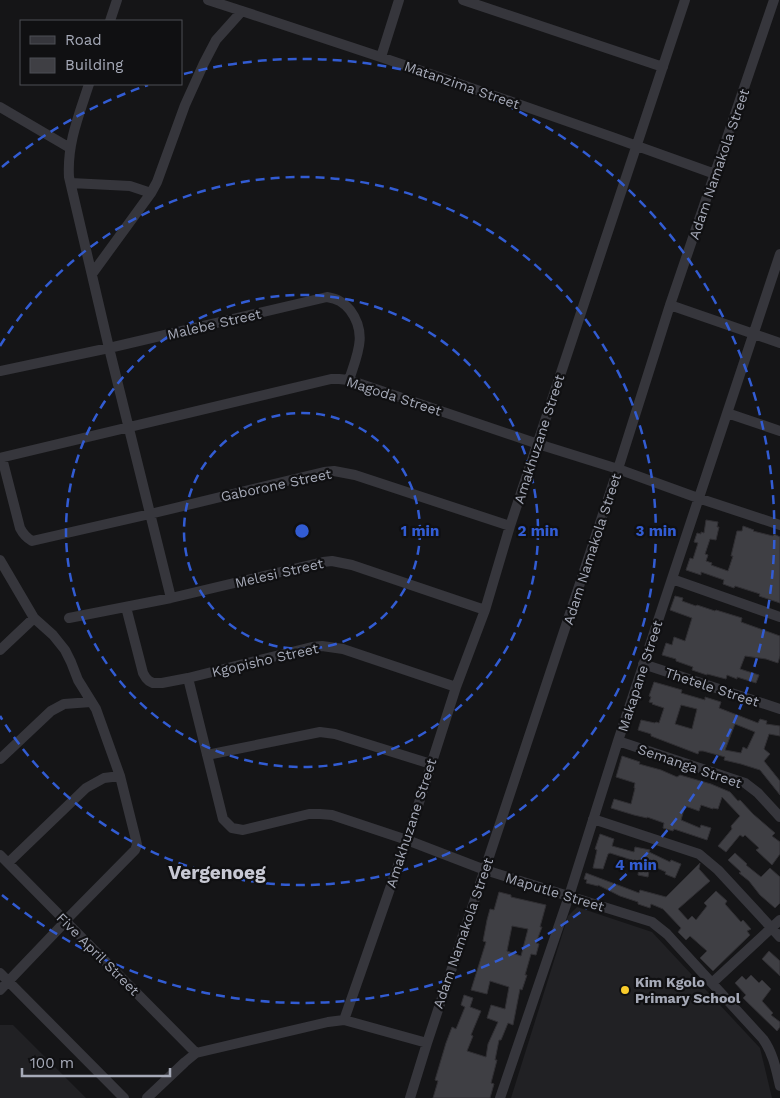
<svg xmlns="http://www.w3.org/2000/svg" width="780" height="1098" viewBox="0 0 780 1098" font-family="'Work Sans',sans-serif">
	<rect width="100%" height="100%" fill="#151517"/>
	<path fill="#212124" d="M 577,907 L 652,932 L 760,1048 L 772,1098 L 511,1098 L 568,916 Z
		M 0,1025 L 13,1025 L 86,1098 L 0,1098 Z"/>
	<path fill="#3f3f44" stroke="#302f33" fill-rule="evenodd" d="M 706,520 L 718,522 L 717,527 L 719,527 L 716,540 L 710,539 L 705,554 L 708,555 L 706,561 L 712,563 L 711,565 L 728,571 L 733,556 L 731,556 L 737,531 L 742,531 L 743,526 L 754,530 L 753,531 L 773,536 L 774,534 L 780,537 L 780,603 L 759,596 L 760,594 L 735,586 L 734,588 L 723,584 L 724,580 L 701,572 L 701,575 L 686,570 L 690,558 L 693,559 L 698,543 L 694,542 L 697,533 L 701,534 L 701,532 L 704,533 Z
		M 675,596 L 683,598 L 682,601 L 696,606 L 697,605 L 715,611 L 716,610 L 742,618 L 741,622 L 780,636 L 780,656 L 778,663 L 766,659 L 745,656 L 740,669 L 759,675 L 756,683 L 737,677 L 737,679 L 727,675 L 726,679 L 707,674 L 707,675 L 692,670 L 693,667 L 676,661 L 676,659 L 662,655 L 666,643 L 672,645 L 674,637 L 685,641 L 692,618 L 670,610 Z
		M 654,682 L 682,690 L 681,693 L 705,700 L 705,697 L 721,702 L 719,708 L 758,723 L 760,719 L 767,721 L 766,724 L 780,726 L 780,736 L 769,734 L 764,749 L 770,754 L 764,761 L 780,781 L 780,795 L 760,770 L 741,764 L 724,760 L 725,757 L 703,751 L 699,751 L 698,754 L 651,736 L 651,734 L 638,730 L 641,720 L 655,723 L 656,722 L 659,723 L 664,708 L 652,704 L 653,703 L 649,702 L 651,697 L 649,696 ZM 681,705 L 697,709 L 692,729 L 675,724 ZM 735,724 L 755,732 L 747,749 L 743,747 L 741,753 L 725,750 Z
		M 622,756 L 640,762 L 639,764 L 661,770 L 677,777 L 680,775 L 711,784 L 730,792 L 738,801 L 740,800 L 753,814 L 775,833 L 772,836 L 780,842 L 780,854 L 772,865 L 756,850 L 759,848 L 745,835 L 743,837 L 740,835 L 726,852 L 718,846 L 732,829 L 731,826 L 740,816 L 722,797 L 718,809 L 713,808 L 713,809 L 701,805 L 699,811 L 685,806 L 681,820 L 700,828 L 701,825 L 711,828 L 707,840 L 674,829 L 673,831 L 663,828 L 664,823 L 647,817 L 647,818 L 634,815 L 611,808 L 614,799 L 631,804 L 635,788 L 634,788 L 635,783 L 616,777 Z
		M 600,834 L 614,839 L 612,846 L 634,852 L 635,847 L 650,850 L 649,852 L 670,862 L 671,860 L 681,864 L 675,878 L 665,874 L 666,872 L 650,865 L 648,877 L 638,875 L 639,866 L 631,864 L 632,860 L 610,853 L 608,854 L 603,869 L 593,868 L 597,850 L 595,849 Z
		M 735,853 L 747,864 L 746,865 L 761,877 L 770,868 L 780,877 L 780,903 L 775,908 L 760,895 L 749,881 L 739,873 L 741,872 L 728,860 Z
		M 700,863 L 699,869 L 710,881 L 678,909 L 688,920 L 692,916 L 696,920 L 707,906 L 704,903 L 716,891 L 727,901 L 725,904 L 741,922 L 743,920 L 751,929 L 747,931 L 750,935 L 713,971 L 700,958 L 707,951 L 690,936 L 686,940 L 678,932 L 681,928 L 663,909 L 651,904 L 650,908 L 638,904 L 638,902 L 620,896 L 598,885 L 598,886 L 586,883 L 587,880 L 584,879 L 586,873 L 639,893 L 640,890 L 666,897 Z
		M 499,892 L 511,895 L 511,897 L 546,905 L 540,927 L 542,927 L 536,943 L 539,944 L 536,955 L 531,954 L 525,975 L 527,975 L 522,990 L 520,989 L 513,1025 L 508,1023 L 501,1040 L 499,1040 L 495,1060 L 497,1060 L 491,1083 L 494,1084 L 490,1098 L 433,1098 L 438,1081 L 435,1080 L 446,1043 L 452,1027 L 456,1029 L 465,1007 L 461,1005 L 464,995 L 473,998 L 470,1007 L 481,1011 L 471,1035 L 473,1036 L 467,1051 L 486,1057 L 488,1044 L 498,1022 L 487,1018 L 491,1005 L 505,1009 L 509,987 L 490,981 L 487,994 L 471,990 L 486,942 L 483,941 L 487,920 L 490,909 L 494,910 ZM 512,926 L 528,929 L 521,956 L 507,951 Z
		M 769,951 L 780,961 L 780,976 L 762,959 Z
		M 751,975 L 759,983 L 762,980 L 771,989 L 762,1001 L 773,1013 L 771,1015 L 780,1022 L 780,1027 L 777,1031 L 743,998 L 746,995 L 735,983 L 742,976 L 746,980 Z"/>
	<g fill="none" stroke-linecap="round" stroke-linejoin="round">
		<path stroke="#36363c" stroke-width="10" d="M 208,0 C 378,55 547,113 715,174
			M 463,0 L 663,67
			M 110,21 L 117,0
			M 381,57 L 399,0
			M 89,84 C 79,115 67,143 69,177 L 109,348 L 171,598
			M 0,107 L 70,148
			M 71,183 L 130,186 L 151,193
			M 92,274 L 151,193 L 157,182 L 185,105 L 204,63 L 216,40 L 242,11
			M 670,305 L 780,343
			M 0,371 L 109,348 L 327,297 C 338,299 343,302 350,310 C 368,334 357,355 349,380
			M 727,413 L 780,431
			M 0,458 L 331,379 L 339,379 L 349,380 L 538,444 L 618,469 L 698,498 L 780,525
			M 2,458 L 20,528 C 23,534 27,538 32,541 L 150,514 L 324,472 L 334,471 L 355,475 L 510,526
			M 0,560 L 34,618 L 53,635 L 65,650 L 71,662 L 78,680 L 96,709 L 120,776 L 136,840 L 137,845 L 135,850 L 65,921
			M 672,579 L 780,617
			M 126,607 L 143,673 L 146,678 L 149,681 L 153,683 L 162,683 L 188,678 L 312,647 L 322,646 L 343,649 L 456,687
			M 69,618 L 171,598 L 323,562 L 332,561 L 352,565 L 485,610
			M 0,650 L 34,618
			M 643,664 L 780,709
			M 188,678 L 223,819 L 232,828 L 243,830 L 309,814 L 320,814 L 332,815 L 407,840 L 485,870 L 652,922 L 667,934 L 763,1039 C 773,1053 776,1069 780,1086
			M 618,741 L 745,783 L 758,793 L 780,817
			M 207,755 L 320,732 L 335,734 L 431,764
			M 0,759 L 51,711 L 64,704 L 91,702
			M 593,819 L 699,854 L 718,870 L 780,937
			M 0,855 L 196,1053
			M 8,863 L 86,788 L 104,778 L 120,776
			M 0,973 L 124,1098
			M 712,983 L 780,920
			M 0,990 L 65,922
			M 344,1020 L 407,840 L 456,687 L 485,610 L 510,526 L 685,0
			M 147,1098 L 185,1062 L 196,1053 L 328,1022 L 344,1020 L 427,1043
			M 410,1098 L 427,1043 L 618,469 L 670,305 L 774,0
			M 500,1098 L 569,896 L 618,741 L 780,254"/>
	</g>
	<g fill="none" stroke="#325cd3" stroke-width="2.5" stroke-dasharray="9 6">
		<circle cx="302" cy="531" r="118"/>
		<circle cx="302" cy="531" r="236"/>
		<path d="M0 346A354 354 0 1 1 0 716"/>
		<path d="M2 167A472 472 0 0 1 148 85M184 74A472 472 0 1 1 2 895"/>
	</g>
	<circle fill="#f9cc2b" stroke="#101012" stroke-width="2" cx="625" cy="990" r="5"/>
	<g text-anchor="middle" stroke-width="4.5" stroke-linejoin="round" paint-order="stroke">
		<g font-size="14" fill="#a6aab8" stroke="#101012">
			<text transform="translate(462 85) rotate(19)" y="5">Matanzima Street</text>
			<text transform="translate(719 164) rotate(-71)" y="5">Adam Namakola Street</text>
			<text transform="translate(214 324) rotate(-13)" y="5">Malebe Street</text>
			<text transform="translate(394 396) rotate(18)" y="5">Magoda Street</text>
			<text transform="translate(539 439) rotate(-72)" y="5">Amakhuzane Street</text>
			<text transform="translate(276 485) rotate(-12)" y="5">Gaborone Street</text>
			<text transform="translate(592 549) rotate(-72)" y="5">Adam Namakola Street</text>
			<text transform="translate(279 573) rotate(-13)" y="5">Melesi Street</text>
			<text transform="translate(265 660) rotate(-13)" y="5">Kgopisho Street</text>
			<text transform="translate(640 676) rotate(-72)" y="5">Makapane Street</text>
			<text transform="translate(712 687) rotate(18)" y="5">Thetele Street</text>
			<text transform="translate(690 766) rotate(19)" y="5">Semanga Street</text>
			<text transform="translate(411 823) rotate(-72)" y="5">Amakhuzane Street</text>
			<text transform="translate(555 892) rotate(17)" y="5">Maputle Street</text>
			<text transform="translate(463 933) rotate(-71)" y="5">Adam Namakola Street</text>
			<text transform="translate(98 954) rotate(45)" y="5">Five April Street</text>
		</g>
		<g font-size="14" font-weight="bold" fill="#a6aab8" stroke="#101012" text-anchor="start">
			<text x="635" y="987">Kim Kgolo<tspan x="635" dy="16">Primary School</tspan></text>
		</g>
		<g font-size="19" font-weight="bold" fill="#c8c9d4" stroke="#101012">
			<text x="217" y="879">Vergenoeg</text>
		</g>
	</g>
	<circle cx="302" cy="531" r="8" fill="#325cd3" stroke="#101012" stroke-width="2.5"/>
	<g font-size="15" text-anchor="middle" font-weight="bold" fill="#325cd3" stroke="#101012" stroke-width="4.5" stroke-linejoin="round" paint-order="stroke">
		<text x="420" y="536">1 min</text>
		<text x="538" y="536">2 min</text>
		<text x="656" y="536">3 min</text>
		<text x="636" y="870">4 min</text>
	</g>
	<rect x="20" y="20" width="162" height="65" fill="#101012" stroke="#4c4e54"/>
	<rect x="30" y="36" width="25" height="8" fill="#36363c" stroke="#4c4e54"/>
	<text x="65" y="45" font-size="15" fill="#a6aab8">Road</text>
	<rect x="30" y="58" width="25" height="15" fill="#3f3f44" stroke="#4c4e54"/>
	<text x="65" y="70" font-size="15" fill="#a6aab8">Building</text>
	<path d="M22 1068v8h148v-8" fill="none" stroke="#a6aab8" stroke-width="2.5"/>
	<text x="30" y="1068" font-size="15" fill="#a6aab8" stroke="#101012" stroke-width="4" paint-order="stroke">100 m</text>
</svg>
